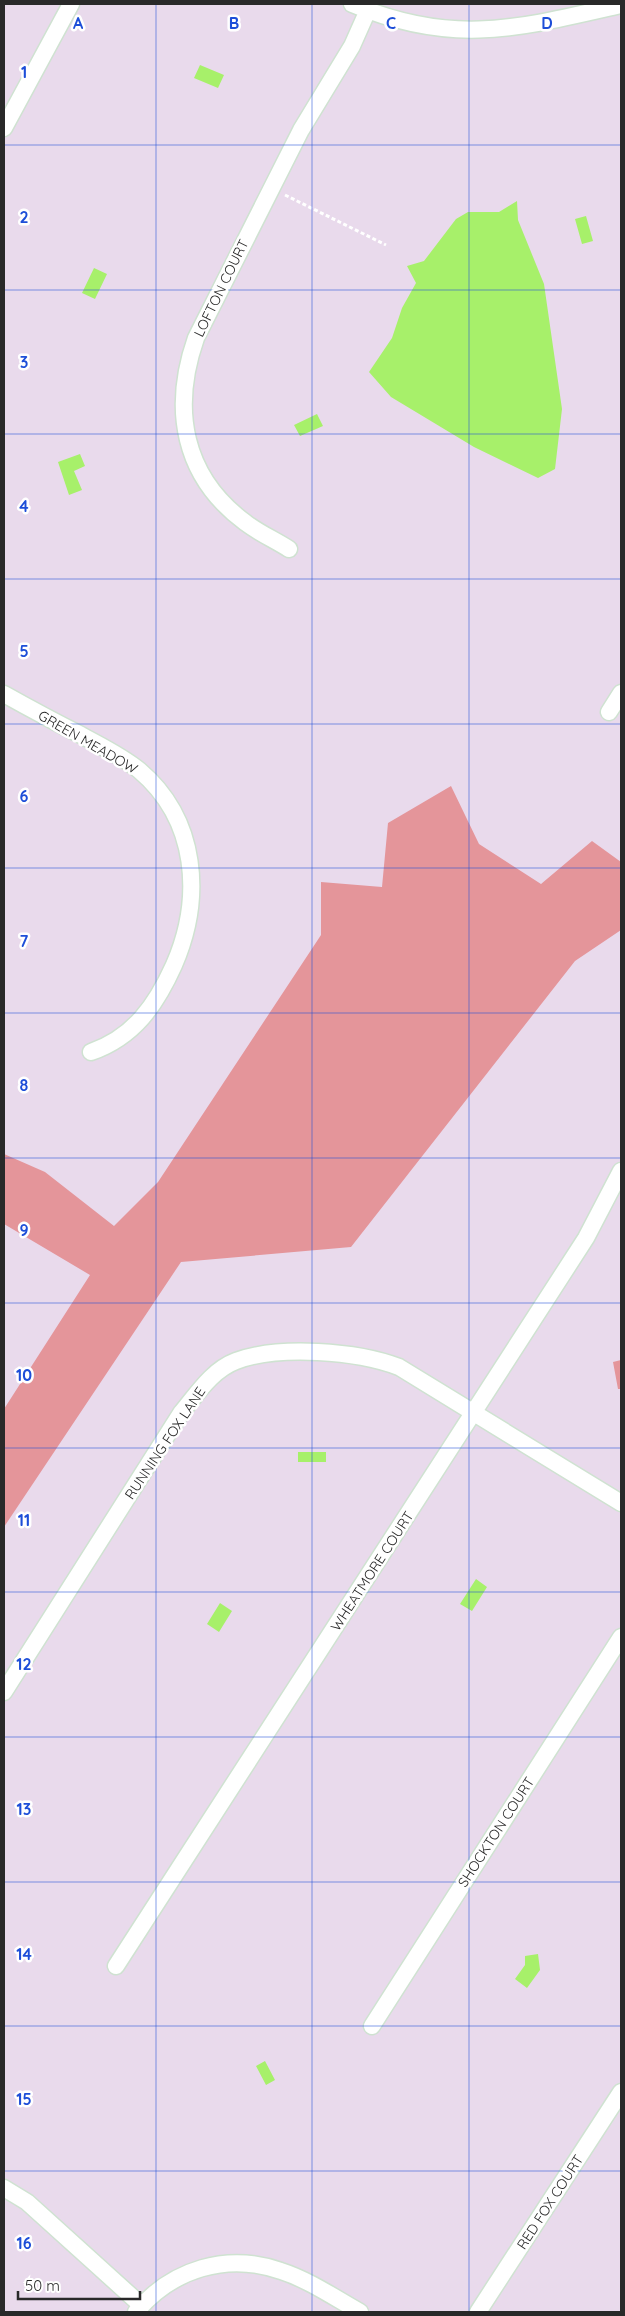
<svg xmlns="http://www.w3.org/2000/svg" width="625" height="2316" viewBox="0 0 625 2316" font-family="Quicksand,sans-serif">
	<rect width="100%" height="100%" fill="#e9daec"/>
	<path fill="#e4959a" d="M 451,786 L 479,844 L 541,884 L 592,841 L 621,862 L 621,930 L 575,961 L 351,1247 L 181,1262 L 4,1527 L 4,1409 L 90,1275 L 4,1224 L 4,1154 L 45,1172 L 114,1226 L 158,1182 L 321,935 L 321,882 L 382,887 L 388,823 Z
		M 621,1360 L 621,1389 L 618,1389 L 613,1362 Z"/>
	<path fill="#a7f06a" d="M 200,65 L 224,75 L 218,88 L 194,78 Z
		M 517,201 L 518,220 L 544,284 L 562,409 L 555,469 L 538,478 L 474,447 L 391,397 L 369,372 L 392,338 L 402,308 L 416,283 L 407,266 L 424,261 L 456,219 L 468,212 L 499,212 Z
		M 586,216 L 593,241 L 582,244 L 575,219 Z
		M 94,268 L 107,274 L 95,299 L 82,293 Z
		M 317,414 L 323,426 L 300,436 L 294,425 Z
		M 80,454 L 85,466 L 74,471 L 82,490 L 69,495 L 58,462 Z
		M 298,1452 L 326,1452 L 326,1462 L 298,1462 Z
		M 476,1579 L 487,1587 L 472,1611 L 460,1604 Z
		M 220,1603 L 232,1611 L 219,1632 L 207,1624 Z
		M 538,1954 L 540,1970 L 527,1988 L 515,1979 L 525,1965 L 525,1956 Z
		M 265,2061 L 275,2080 L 266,2085 L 256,2066 Z"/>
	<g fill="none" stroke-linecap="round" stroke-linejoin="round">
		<defs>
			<path id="minor" d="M 352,4 C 454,47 519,28 621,5
				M 4,128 L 71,4
				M 289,549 C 275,540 259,533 246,523 C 183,477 171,409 196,338 L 301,130 L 352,46 L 368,10
				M 4,694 C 29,708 55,722 81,735 C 101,746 122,756 139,770 C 198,820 203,898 174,965 C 156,1005 134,1037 91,1052
				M 609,712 L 621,693
				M 4,1692 L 181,1413 C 197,1394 212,1370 236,1361 C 279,1345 357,1351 399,1367 L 621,1503
				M 116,1966 L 586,1238 L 621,1171
				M 372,2026 L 621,1637
				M 4,2188 L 27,2202 L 141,2305
				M 136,2312 C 172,2269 227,2252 281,2271 C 309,2280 335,2298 360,2312
				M 478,2312 L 621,2092"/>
		</defs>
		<use href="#minor" stroke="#cfe2d1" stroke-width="19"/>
		<path stroke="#fff" stroke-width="3" stroke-dasharray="4 2.5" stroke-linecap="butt" d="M 285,195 L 386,245"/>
		<use href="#minor" stroke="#fff" stroke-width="16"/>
	</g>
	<path fill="none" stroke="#1d4ed8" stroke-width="1" stroke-opacity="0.55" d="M 156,4 L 156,2312M 312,4 L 312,2312M 469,4 L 469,2312M 4,145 L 621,145M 4,290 L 621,290M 4,434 L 621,434M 4,579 L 621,579M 4,724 L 621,724M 4,868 L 621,868M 4,1013 L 621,1013M 4,1158 L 621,1158M 4,1303 L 621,1303M 4,1448 L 621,1448M 4,1592 L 621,1592M 4,1737 L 621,1737M 4,1882 L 621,1882M 4,2026 L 621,2026M 4,2171 L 621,2171"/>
	<g text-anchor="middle" stroke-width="5" stroke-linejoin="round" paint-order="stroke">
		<g font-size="14" fill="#292929" stroke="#fff">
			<text transform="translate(221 288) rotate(-64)" y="5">LOFTON COURT</text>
			<text transform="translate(88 742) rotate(30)" y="5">GREEN MEADOW</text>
			<text transform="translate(165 1443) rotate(-56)" y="5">RUNNING FOX LANE</text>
			<text transform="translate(372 1571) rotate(-57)" y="5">WHEATMORE COURT</text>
			<text transform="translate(496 1832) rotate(-57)" y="5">SHOCKTON COURT</text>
			<text transform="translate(550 2202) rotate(-57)" y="5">RED FOX COURT</text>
		</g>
	</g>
	<g font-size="16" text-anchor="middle" font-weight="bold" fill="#1d4ed8" stroke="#fff" stroke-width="5" stroke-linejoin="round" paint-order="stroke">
		<text x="78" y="29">A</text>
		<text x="234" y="29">B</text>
		<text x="391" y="29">C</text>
		<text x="547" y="29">D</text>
		<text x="24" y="78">1</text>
		<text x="24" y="223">2</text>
		<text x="24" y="368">3</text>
		<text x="24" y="512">4</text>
		<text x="24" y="657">5</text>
		<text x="24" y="802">6</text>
		<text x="24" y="947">7</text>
		<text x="24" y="1091">8</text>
		<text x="24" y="1236">9</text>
		<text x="24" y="1381">10</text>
		<text x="24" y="1526">11</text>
		<text x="24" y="1670">12</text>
		<text x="24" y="1815">13</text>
		<text x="24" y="1960">14</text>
		<text x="24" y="2105">15</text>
		<text x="24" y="2249">16</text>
	</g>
	<rect width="625" height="2316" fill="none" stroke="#292929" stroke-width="10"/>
	<path d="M18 2291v8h122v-8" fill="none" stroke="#292929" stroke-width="2.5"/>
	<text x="25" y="2291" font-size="15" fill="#292929" stroke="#ffffff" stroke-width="4" paint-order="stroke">50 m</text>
</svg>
